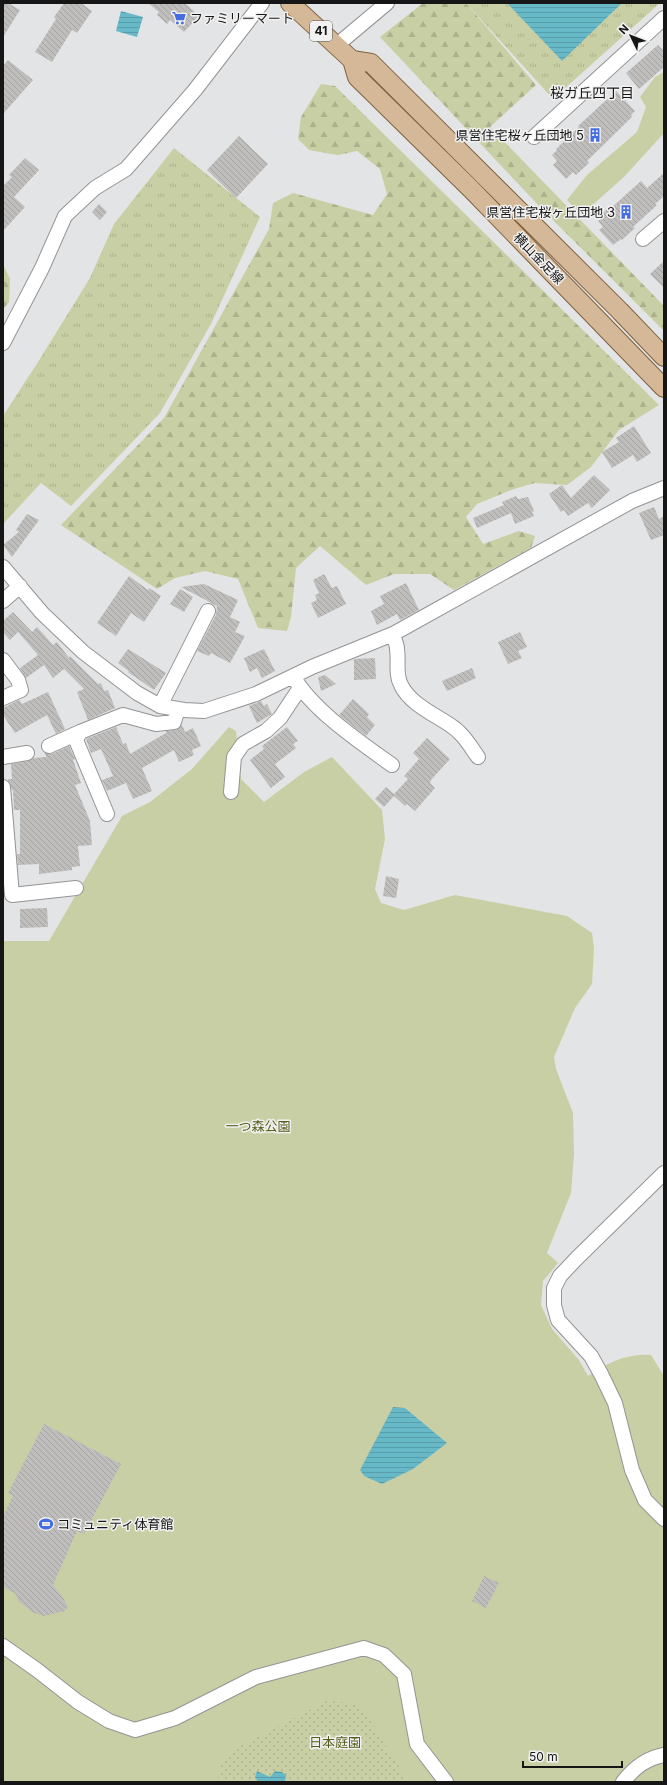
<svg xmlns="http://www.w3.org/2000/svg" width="667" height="1785" viewBox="0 0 667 1785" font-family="Inter,'Noto Sans JP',sans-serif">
	<defs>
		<pattern id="grass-tufts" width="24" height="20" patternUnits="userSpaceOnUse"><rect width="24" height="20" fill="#c9cfa4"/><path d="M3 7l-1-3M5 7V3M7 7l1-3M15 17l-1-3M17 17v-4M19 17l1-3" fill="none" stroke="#acb18c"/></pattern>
		<pattern id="forest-firs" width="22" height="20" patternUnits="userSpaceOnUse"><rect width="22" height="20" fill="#c9cfa4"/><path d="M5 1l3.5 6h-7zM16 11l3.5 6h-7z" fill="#acb18c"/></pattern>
		<pattern id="garden-dots" width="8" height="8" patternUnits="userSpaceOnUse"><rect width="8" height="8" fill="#c9cfa4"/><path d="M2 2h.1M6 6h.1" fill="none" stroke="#acb18c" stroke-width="1.8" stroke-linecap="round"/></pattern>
		<pattern id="water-rules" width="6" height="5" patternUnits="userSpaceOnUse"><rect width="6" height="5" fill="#68b9c8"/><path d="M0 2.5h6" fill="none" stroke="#599eab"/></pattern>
		<pattern id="building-back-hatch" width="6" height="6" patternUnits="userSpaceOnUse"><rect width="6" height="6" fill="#bfbebd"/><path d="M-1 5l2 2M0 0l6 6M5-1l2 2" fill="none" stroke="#a3a3a2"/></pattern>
	</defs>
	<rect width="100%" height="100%" fill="#e3e4e5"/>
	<path fill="url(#grass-tufts)" d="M 466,3 L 660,3 L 553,99 Z
		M 174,148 L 260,217 L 211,324 L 160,413 L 71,506 L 41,483 L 3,524 L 3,416 L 38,362 L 90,278 L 114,224 Z"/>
	<path fill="url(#forest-firs)" d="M 423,3 L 466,3 L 536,85 L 490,127 L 664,306 L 664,331 L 540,207 L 380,37 Z
		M 321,84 L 335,86 L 659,405 L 619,430 L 591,467 L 567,485 L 535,483 L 514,489 L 477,504 L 466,517 L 483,544 L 519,531 L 535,536 L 531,548 L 454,590 L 430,574 L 394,574 L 366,585 L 320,546 L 296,568 L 291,617 L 287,631 L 258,628 L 238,579 L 205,571 L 175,578 L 157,589 L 61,525 L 164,418 L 269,229 L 273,203 L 293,193 L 373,215 L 387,194 L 380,169 L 357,151 L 338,155 L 309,150 L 298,139 L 301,117 Z
		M 3,264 L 10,279 L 9,302 L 3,309 Z"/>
	<path fill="#c9cfa4" d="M 664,72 L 664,133 L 624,177 L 581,215 L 567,200 L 587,175 L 637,132 L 646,107 L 640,97 L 655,77 Z
		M 229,727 L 236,731 L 241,779 L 264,802 L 304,772 L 332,757 L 382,810 L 385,839 L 375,889 L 381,903 L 404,910 L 455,895 L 567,916 L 592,933 L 594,948 L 592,984 L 575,1008 L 554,1057 L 556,1069 L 573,1113 L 574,1154 L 571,1193 L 547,1253 L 558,1263 L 543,1281 L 541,1305 L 552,1329 L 579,1360 L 588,1376 C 608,1363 626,1353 651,1355 L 664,1376 L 664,1782 L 3,1782 L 3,941 L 49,941 L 122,816 L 150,802 L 192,769 Z"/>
	<path fill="url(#garden-dots)" d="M 327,1701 L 353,1703 L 370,1720 L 408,1782 L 218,1782 L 219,1767 L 233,1750 Z"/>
	<path fill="url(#water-rules)" d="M 507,3 L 622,3 L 562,61 Z
		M 121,11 L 143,17 L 137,37 L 116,31 Z
		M 393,1407 L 405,1408 L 447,1443 L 413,1469 L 382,1484 L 364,1476 L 360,1470 Z
		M 257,1771 L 270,1777 L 275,1771 L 282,1772 L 286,1775 L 285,1781 L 287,1782 L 258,1782 L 255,1777 Z"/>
	<path fill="url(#building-back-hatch)" d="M 3,3 L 8,3 L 20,10 L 3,37 Z
		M 64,3 L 81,3 L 92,11 L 77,33 L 72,30 L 52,62 L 35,52 L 56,19 L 54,17 Z
		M 148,3 L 185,3 L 199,16 L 184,32 L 170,20 L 167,24 L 157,15 L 159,12 Z
		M 658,45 L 664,51 L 664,67 L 639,89 L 626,73 Z
		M 8,60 L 33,80 L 3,114 L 3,66 Z
		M 616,91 L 635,111 L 631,115 L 632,117 L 587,161 L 589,163 L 576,175 L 573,172 L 566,179 L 553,165 L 557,161 L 552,155 L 557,150 L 556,149 L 579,127 L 578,126 Z
		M 239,136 L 268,164 L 236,198 L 207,170 Z
		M 25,158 L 39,170 L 14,197 L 25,207 L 3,231 L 3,186 L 12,177 L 9,175 Z
		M 664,173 L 664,196 L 655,204 L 657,205 L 633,227 L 635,228 L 622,240 L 621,239 L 613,245 L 599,230 L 603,227 L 598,221 L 604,216 L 602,214 L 610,206 L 611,208 L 641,181 L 647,188 Z
		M 99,204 L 107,212 L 100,220 L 92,212 Z
		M 664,261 L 664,288 L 650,274 Z
		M 634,426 L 651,453 L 637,462 L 633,455 L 612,468 L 602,452 L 619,442 L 616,438 Z
		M 594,475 L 610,490 L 592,508 L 588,503 L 568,516 L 564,510 L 561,512 L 549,494 L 562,485 L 571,498 Z
		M 516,496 L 518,499 L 528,497 L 534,511 L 532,512 L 534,516 L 515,524 L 511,513 L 477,528 L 473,518 L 504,505 L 502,502 Z
		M 654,507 L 659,519 L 664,516 L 664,535 L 651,540 L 639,513 Z
		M 27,514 L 39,520 L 12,557 L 3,545 L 19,532 L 16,530 Z
		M 324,574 L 332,588 L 337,586 L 346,604 L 318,618 L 311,603 L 317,600 L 315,595 L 319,593 L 313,580 Z
		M 129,576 L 148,590 L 149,588 L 161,596 L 144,622 L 131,613 L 116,636 L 97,623 Z
		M 406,583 L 419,610 L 400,620 L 397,614 L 377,625 L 371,611 L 384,604 L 380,596 Z
		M 204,584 L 238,600 L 230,617 L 240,622 L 235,632 L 245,636 L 230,663 L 211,653 L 209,656 L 197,651 L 216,615 L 217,606 L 181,587 Z
		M 180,589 L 193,597 L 184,612 L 170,604 Z
		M 13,612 L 32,632 L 37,627 L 53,645 L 57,642 L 69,658 L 70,656 L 98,684 L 101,683 L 104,691 L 108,690 L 115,708 L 88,720 L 77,692 L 84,689 L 64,669 L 53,678 L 44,665 L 26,678 L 20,668 L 38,655 L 18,632 L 10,640 L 3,632 L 3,621 Z
		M 520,632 L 527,647 L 518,651 L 522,658 L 508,664 L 498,642 Z
		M 128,649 L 166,673 L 154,690 L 128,672 L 129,671 L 118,663 Z
		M 264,649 L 275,671 L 262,678 L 257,668 L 250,672 L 244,658 Z
		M 375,658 L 376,679 L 354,680 L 354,659 Z
		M 472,668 L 476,678 L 447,691 L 442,681 Z
		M 325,675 L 336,684 L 321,691 L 318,677 Z
		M 48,692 L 65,729 L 56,734 L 47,715 L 15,733 L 3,715 L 3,708 L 19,700 L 22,704 Z
		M 353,699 L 369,714 L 367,717 L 375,725 L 366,736 L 339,715 Z
		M 261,701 L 264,706 L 267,704 L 272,714 L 257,723 L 249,706 Z
		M 182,725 L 185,732 L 193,728 L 201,746 L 192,750 L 194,755 L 179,762 L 174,750 L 142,768 L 152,791 L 133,799 L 126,783 L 107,791 L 102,780 L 113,776 L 101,749 L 91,753 L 86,739 L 116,727 L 123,744 L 126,743 L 130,754 L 166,733 L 166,731 L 175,730 Z
		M 287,727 L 298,741 L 293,744 L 296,748 L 275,764 L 285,777 L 271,788 L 250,760 L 264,749 L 262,746 Z
		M 427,738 L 450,759 L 431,780 L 430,783 L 435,788 L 415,811 L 407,804 L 405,806 L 394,796 L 384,807 L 375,799 L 386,787 L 394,794 L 408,779 L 404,776 L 419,759 L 413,753 Z
		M 69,746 L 75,759 L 73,760 L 81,783 L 75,785 L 90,821 L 92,845 L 78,846 L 80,866 L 72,867 L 72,870 L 39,874 L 39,864 L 18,865 L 17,854 L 20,854 L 20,810 L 14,810 L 13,790 L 12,790 L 8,781 L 8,779 L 12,779 L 11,764 L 28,761 L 34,758 L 46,757 L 45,753 L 52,754 Z
		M 386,876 L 399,879 L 396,898 L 383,896 Z
		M 47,908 L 48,927 L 20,928 L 20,909 Z
		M 44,1424 L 121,1464 L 84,1534 L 77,1531 L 53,1585 L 62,1596 L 68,1607 L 65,1611 L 44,1616 L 32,1612 L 18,1601 L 16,1594 L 3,1587 L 3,1516 L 13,1496 L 8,1493 Z
		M 484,1576 L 499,1583 L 486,1608 L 472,1601 Z"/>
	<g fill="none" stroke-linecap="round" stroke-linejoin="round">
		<defs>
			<path id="minor" d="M 337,45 L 387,3
				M 534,137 L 664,18
				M 643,239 L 664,221
				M 3,343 L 42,268 L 65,216 L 95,188 L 126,169 L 195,90 L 262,3
				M 3,567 L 42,613 L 83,652 L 137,693 L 160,706 L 184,710 L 204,711 L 256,694 L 312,667 L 393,634 L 632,501 L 664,488
				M 3,601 L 20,586
				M 393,634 C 394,639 397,644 397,649 C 399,661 395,674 401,685 C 410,704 434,714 450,725 C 463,733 470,746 478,757
				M 3,660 L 18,680 L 21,690 L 3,698
				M 293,676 C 312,710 360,742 392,765
				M 160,706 L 208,611
				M 49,746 L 80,732
				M 3,757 L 27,753
				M 3,787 L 12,895 L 76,888
				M 231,792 L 234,757 L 243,744 L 266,731 L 280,718 L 300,688
				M 107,814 L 76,740 L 80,732 L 123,715 L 156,724 L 174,722 L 178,709
				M 664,1173 L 577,1258 L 560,1276 L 554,1288 L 554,1305 L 558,1320 L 591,1356 L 601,1374 L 615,1403 L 632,1470 L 645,1500 L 664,1519
				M 3,1646 L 37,1670 L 78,1702 L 109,1721 L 135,1730 L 175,1718 L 256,1677 L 364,1648 L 384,1655 L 404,1674 L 417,1744 L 446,1782
				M 623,1782 C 634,1768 646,1758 664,1755"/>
			<path id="major" d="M 290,3 L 352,60 L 357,77 L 471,189 L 664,388
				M 352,60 L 371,63 L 620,311 L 664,357"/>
		</defs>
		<use href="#minor" stroke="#949495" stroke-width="16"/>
		<use href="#major" stroke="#7f603d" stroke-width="20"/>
		<use href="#minor" stroke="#fff" stroke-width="14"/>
		<use href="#major" stroke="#d4b897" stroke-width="18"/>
	</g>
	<defs>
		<symbol id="supermarket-bare" viewBox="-9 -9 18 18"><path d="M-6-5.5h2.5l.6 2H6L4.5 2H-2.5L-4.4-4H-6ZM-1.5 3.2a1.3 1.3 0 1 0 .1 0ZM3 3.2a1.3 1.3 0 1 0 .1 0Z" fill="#466de0" stroke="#f1f1f2" stroke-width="2.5" paint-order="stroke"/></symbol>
		<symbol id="building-bare" viewBox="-9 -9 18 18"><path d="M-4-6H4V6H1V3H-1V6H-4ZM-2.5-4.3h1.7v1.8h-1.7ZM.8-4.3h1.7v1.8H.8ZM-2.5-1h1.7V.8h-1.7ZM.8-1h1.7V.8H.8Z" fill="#466de0" stroke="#f1f1f2" stroke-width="2.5" paint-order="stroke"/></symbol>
		<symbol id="stadium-bare" viewBox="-9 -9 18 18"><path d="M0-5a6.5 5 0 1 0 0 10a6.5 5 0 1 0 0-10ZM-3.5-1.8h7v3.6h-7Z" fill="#466de0" stroke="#f1f1f2" stroke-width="2.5" paint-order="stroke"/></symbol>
	</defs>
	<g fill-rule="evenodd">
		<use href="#supermarket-bare" x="169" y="8" width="20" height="20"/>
		<use href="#building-bare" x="585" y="125" width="20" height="20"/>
		<use href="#building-bare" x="616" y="202" width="20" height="20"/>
		<use href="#stadium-bare" x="36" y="1514" width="20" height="20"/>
	</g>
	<g text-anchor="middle" stroke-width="3" stroke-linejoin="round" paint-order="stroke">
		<rect fill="#f1f1f2" stroke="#585858" stroke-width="1" x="310" y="21" width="22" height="20" rx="3"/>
		<g font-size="12" font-weight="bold" fill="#161616">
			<text x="321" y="35">41</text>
		</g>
		<g font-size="13" fill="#161616" stroke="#f1f1f2" text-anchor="start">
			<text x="190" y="23">ファミリーマート</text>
			<text x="584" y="140" text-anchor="end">県営住宅桜ヶ丘団地 5</text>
			<text x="615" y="217" text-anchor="end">県営住宅桜ヶ丘団地 3</text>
			<text x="57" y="1529">コミュニティ体育館</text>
		</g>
		<g font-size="13" fill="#161616" stroke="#f1f1f2">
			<text transform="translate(539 258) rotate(46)" y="5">横山金足線</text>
		</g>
		<g font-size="13" fill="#575d18" stroke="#f1f1f2">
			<text x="258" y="1131">一つ森公園</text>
			<text x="335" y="1747">日本庭園</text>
		</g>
		<g font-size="14" fill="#161616" stroke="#f1f1f2">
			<text x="592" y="98">桜ガ丘四丁目</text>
		</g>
	</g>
	<rect width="667" height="1785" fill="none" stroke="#161616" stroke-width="8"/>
	<g transform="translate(631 36) rotate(313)" stroke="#f1f1f2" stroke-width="3" paint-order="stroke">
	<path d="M0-3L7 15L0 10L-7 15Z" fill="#161616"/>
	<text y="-6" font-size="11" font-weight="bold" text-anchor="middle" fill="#161616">N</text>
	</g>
	<path d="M523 1761v6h99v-6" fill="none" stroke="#161616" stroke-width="2"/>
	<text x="529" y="1761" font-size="12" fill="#161616" stroke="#f1f1f2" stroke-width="3" paint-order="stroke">50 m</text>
</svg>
